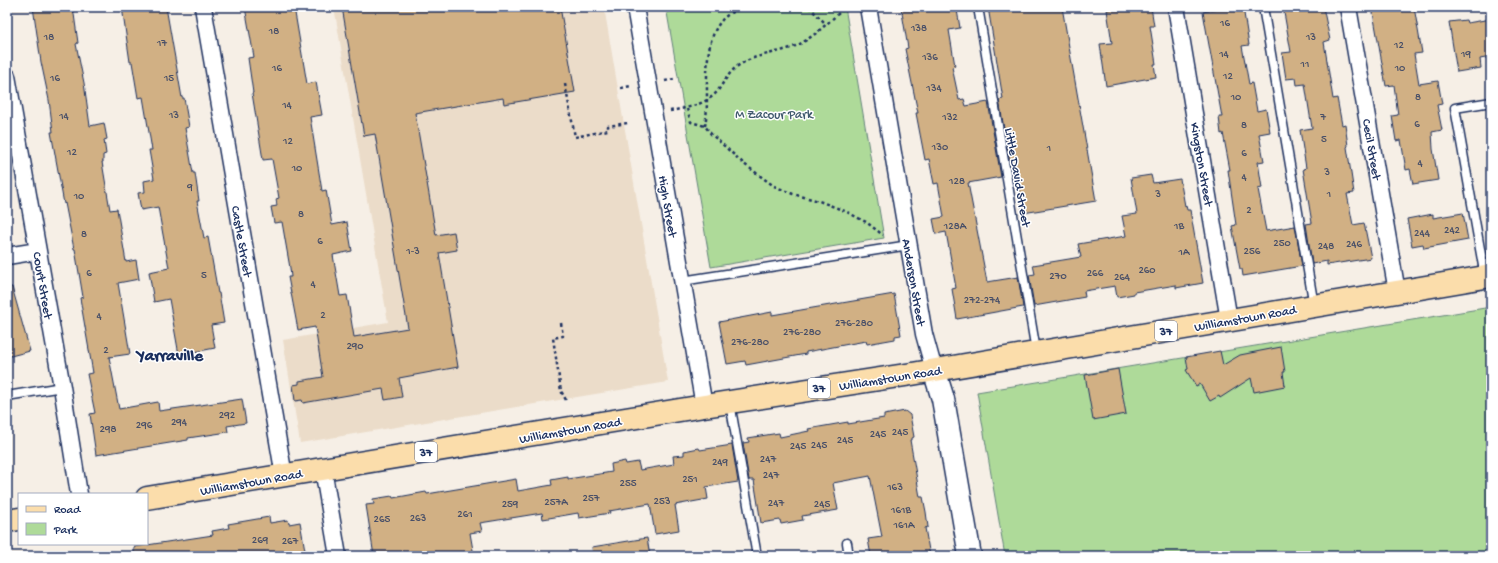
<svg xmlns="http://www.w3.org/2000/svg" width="1498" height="563" viewBox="0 0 1498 563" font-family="'Gochi Hand',sans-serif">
	<rect width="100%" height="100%" fill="#f6efe6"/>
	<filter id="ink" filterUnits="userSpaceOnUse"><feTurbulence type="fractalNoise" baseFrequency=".025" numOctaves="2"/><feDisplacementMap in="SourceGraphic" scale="8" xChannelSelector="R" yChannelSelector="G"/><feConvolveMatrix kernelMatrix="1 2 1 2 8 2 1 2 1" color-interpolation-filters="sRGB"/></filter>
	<g filter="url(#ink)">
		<path fill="#ebdcc9" d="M 334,7 L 604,7 L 668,382 L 300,443 L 283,340 L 388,322 Z"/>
		<path fill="#aeda99" stroke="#64847c" d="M 666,7 L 845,7 L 884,238 L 711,267 Z
			M 1491,307 L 1491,556 L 1005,556 L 977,392 Z"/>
		<path fill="#d1b084" stroke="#1b2f5e" d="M 33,7 L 73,7 L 78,43 L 76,44 L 84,83 L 90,126 L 104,123 L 107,139 L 104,140 L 106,154 L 103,155 L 103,162 L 102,162 L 110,210 L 117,209 L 126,262 L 136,260 L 139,279 L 118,283 L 130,354 L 109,357 L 119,409 L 158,402 L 159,411 L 242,399 L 246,423 L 227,426 L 228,432 L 188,438 L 188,440 L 96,455 L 90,414 L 95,413 L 87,374 L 93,373 L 80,298 L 83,297 L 75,249 L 74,249 L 65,203 L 64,204 L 51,132 L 53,132 L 49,100 L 41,62 Z
			M 122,7 L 166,7 L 182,98 L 184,98 L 189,127 L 185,128 L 193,173 L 195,173 L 199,201 L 197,201 L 204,238 L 208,237 L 218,293 L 219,293 L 224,323 L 211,325 L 215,348 L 179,355 L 169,299 L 154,302 L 149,272 L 169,268 L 158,207 L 141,210 L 138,193 L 145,192 L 144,181 L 154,179 L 149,150 L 152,150 L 143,97 L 138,98 L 132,62 L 130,62 Z
			M 245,7 L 294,7 L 307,84 L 316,82 L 322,115 L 310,117 L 322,191 L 326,190 L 332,225 L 347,222 L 352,251 L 333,255 L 340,296 L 347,295 L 354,337 L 408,328 L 375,134 L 364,136 L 342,7 L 560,7 L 575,92 L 504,104 L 503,98 L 415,113 L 436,235 L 454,232 L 457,250 L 439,253 L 458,367 L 399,378 L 402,397 L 385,400 L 383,389 L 303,403 L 302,400 L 295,401 L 293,385 L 299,384 L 299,381 L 323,377 L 315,327 L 298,330 L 288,277 L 291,277 L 290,268 L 282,222 L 274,223 L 271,207 L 277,206 L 276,199 L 279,198 L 272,159 L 263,160 L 252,93 L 253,93 L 248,58 L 254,57 Z
			M 901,7 L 952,7 L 952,11 L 957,10 L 960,28 L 949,30 L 955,66 L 952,67 L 959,100 L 964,99 L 966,106 L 988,102 L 1001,177 L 968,183 L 987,282 L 1018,277 L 1023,307 L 957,319 L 952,289 L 956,288 L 946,232 L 936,234 L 933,219 L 944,217 L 938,183 L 934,184 L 929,159 L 925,160 L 916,113 L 918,113 L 905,49 L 908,48 Z
			M 988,7 L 1062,7 L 1096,201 L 1023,213 L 1016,174 L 1012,175 L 999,100 L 1003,99 Z
			M 1126,7 L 1151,7 L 1154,26 L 1150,26 L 1156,64 L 1154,64 L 1156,77 L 1106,86 L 1100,44 L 1112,43 L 1107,10 Z
			M 1230,7 L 1243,7 L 1249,45 L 1242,46 L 1249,84 L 1252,83 L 1257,111 L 1266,109 L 1270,132 L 1259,134 L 1264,161 L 1258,162 L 1262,188 L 1258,189 L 1266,231 L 1295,226 L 1302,266 L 1243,276 L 1242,269 L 1240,269 L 1232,226 L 1236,225 L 1228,170 L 1230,170 L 1223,133 L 1221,134 L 1219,117 L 1222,117 L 1203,12 Z
			M 1283,7 L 1323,7 L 1330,40 L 1324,42 L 1333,99 L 1337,98 L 1342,125 L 1345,124 L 1348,146 L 1347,147 L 1354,193 L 1347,194 L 1353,225 L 1364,223 L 1371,258 L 1327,265 L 1327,261 L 1312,264 L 1306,224 L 1312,223 L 1303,169 L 1306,168 L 1300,130 L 1312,128 L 1305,84 L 1297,85 L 1296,78 L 1286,79 L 1282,53 L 1291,52 Z
			M 1372,7 L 1414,7 L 1422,53 L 1414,54 L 1419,84 L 1438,81 L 1442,104 L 1437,105 L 1442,130 L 1432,132 L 1433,149 L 1438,180 L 1413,184 L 1410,169 L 1406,170 L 1401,140 L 1396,141 L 1392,116 L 1398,115 L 1394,85 L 1386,86 Z
			M 1491,19 L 1491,57 L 1480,59 L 1481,68 L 1457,72 L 1449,22 L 1466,20 L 1467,23 Z
			M 1151,175 L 1153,183 L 1180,179 L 1185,206 L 1186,205 L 1187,210 L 1190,210 L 1203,283 L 1176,288 L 1176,285 L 1134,292 L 1134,294 L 1117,297 L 1115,286 L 1084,291 L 1085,297 L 1034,306 L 1029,275 L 1035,274 L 1033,265 L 1081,257 L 1078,244 L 1126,236 L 1122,216 L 1137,214 L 1131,178 Z
			M 1463,213 L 1468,240 L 1424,248 L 1423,244 L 1412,246 L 1407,219 L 1433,214 L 1433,218 Z
			M 7,287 L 12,287 L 30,351 L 7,357 Z
			M 894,294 L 901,335 L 895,336 L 895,339 L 867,344 L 866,341 L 849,344 L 806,352 L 806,354 L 746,365 L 745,361 L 727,364 L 719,322 L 772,312 L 772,315 Z
			M 1281,347 L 1285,372 L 1283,372 L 1285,386 L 1254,392 L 1251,378 L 1220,398 L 1219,396 L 1210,401 L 1200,384 L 1196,386 L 1186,370 L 1188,369 L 1186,357 L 1220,351 L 1223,365 L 1240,355 Z
			M 1118,369 L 1126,414 L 1093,420 L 1085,375 Z
			M 905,411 L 910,415 L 914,437 L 912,438 L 912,440 L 910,440 L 920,497 L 923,497 L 926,512 L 928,527 L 925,528 L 930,556 L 871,556 L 868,539 L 882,537 L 870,476 L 833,483 L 838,510 L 802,516 L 803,520 L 781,524 L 780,520 L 761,523 L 754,480 L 749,480 L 743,443 L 749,442 L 748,438 L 779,433 L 780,437 L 809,431 L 808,429 L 848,422 L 848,424 L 884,418 L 884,415 Z
			M 732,445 L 738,482 L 706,487 L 708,499 L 675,505 L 679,530 L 655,534 L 650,504 L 609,511 L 610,513 L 579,518 L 578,513 L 543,519 L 542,513 L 480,523 L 482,531 L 470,533 L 474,556 L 374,556 L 366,505 L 374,504 L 373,499 L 392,496 L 393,498 L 426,492 L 427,494 L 516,479 L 518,491 L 552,485 L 551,480 L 568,477 L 568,479 L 612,472 L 611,464 L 625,461 L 626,464 L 638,462 L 640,470 L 674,464 L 673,456 L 684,455 L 684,451 L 699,448 L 700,450 Z
			M 269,517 L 270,523 L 288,520 L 289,524 L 300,522 L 306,556 L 134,556 L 134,547 L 213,535 L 212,531 L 229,528 L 228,524 Z
			M 647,538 L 650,556 L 593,556 L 592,547 Z"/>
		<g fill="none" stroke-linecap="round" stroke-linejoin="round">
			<defs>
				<path id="lane" d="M 978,7 L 1036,351
					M 1263,7 L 1314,306
					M 1485,277 L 1455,108 L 1491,102
					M 682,281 L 909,245
					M 7,396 L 62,387
					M 730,403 L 757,556
					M 847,543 L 849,556"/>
				<path id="street" d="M 203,7 L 284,476
					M 635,7 L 704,406
					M 868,7 L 924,334 L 934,370
					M 1176,7 L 1229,320
					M 1348,7 L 1397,292
					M 7,76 L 62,387 L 79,494
					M 7,256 L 38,251
					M 323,469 L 338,556"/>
				<path id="secondary" d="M 934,370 L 943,399 L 970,556"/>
				<path id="primary" d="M 147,498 L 704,406 L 912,374 L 1491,276
					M 7,521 L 19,519"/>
			</defs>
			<use href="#lane" stroke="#1b2f5e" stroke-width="11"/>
			<use href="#street" stroke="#1b2f5e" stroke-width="19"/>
			<use href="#secondary" stroke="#1b2f5e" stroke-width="25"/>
			<use href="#primary" stroke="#1b2f5e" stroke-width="25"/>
			<path stroke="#1b2f5e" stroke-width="2.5" stroke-dasharray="3 3" stroke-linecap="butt" d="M 809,7 L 826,24
				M 665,81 L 674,79
				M 565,84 L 575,137 L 608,130 L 608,126 L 628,123
				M 621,88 L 631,86
				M 687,109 L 691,122 L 705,126 L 711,134 L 744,164 L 774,186 L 793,194 L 819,201 L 845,211 L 866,222 L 883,235
				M 670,111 C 686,108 705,105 717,92 C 724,82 730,70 741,64 C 757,54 775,54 793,47 C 812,40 830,20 846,7
				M 705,126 C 711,93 699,47 722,20 C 727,14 736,10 743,7
				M 561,323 L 563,336 L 553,338 L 561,391 L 566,400"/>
			<use href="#lane" stroke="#fff" stroke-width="8"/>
			<use href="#street" stroke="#fff" stroke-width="16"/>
			<use href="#secondary" stroke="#fff" stroke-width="22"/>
			<use href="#primary" stroke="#fbddab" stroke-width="22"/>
		</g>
	</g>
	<g text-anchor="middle" stroke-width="3" stroke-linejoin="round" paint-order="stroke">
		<g font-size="11" fill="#484f68">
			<text x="1225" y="26">16</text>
			<text x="919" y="31">138</text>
			<text x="274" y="34">18</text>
			<text x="49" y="40">18</text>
			<text x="1311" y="40">13</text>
			<text x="162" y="46">17</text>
			<text x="1399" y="48">12</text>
			<text x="1224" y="57">14</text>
			<text x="1466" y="57">19</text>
			<text x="930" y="60">136</text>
			<text x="1305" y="67">11</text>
			<text x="277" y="71">16</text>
			<text x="1400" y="71">10</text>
			<text x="1228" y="79">12</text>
			<text x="55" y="81">16</text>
			<text x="169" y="81">15</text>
			<text x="934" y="91">134</text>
			<text x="1236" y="100">10</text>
			<text x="1418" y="100">8</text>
			<text x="287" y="108">14</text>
			<text x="174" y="118">13</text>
			<text x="64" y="119">14</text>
			<text x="950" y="120">132</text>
			<text x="1323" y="120">7</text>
			<text x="1417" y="127">6</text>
			<text x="1244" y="128">8</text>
			<text x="1324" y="142">5</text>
			<text x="288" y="144">12</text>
			<text x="940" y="150">130</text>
			<text x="1049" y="151">1</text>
			<text x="72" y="155">12</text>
			<text x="1244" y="156">6</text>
			<text x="1420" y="166">4</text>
			<text x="297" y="171">10</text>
			<text x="1327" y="175">3</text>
			<text x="1244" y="180">4</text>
			<text x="957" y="184">128</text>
			<text x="190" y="190">9</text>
			<text x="1158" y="197">3</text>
			<text x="1329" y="197">1</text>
			<text x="79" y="199">10</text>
			<text x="1249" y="213">2</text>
			<text x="301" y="217">8</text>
			<text x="955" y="229">128A</text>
			<text x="1179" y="229">1B</text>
			<text x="1452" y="233">242</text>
			<text x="1422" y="236">244</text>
			<text x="84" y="237">8</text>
			<text x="320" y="244">6</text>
			<text x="1282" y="246">250</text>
			<text x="1354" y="247">246</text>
			<text x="1326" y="249">248</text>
			<text x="413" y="254">1-3</text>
			<text x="1252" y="254">256</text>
			<text x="1184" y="255">1A</text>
			<text x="1147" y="273">260</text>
			<text x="89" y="276">6</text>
			<text x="1095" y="276">266</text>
			<text x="204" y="278">5</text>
			<text x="1058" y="279">270</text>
			<text x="1122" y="280">264</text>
			<text x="313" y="287">4</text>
			<text x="982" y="303">272-274</text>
			<text x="323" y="318">2</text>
			<text x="99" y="319">4</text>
			<text x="854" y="326">276-280</text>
			<text x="802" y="335">276-280</text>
			<text x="750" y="345">276-280</text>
			<text x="355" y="349">290</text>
			<text x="106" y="353">2</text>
			<text x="227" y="418">292</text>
			<text x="179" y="425">294</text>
			<text x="144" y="428">296</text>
			<text x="108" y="432">298</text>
			<text x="900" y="435">245</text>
			<text x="878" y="437">245</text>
			<text x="845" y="443">245</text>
			<text x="819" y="448">245</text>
			<text x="798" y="449">245</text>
			<text x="768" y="462">247</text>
			<text x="720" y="465">249</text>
			<text x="771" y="478">247</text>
			<text x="690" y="482">251</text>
			<text x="628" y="486">255</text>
			<text x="895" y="490">163</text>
			<text x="591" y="501">257</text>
			<text x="662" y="504">253</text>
			<text x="556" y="505">257A</text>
			<text x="776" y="506">247</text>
			<text x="510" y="507">259</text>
			<text x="822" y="507">245</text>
			<text x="901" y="513">161B</text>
			<text x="465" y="517">261</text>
			<text x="418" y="521">263</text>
			<text x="382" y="522">265</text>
			<text x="904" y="528">161A</text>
			<text x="260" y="543">269</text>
			<text x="290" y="544">267</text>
		</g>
		<g fill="#fff" stroke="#5f6d8e" stroke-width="1">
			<rect x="1155" y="321" width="22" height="20" rx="3"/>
			<rect x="808" y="378" width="22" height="20" rx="3"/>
			<rect x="415" y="442" width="22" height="20" rx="3"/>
		</g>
		<g font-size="12" font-weight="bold" fill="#1b2f5e">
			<text x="1166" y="335">37</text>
			<text x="819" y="392">37</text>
			<text x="426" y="456">37</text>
		</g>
		<g font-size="13" fill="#405a6d" stroke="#fff">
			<text x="774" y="118">M Zacour Park</text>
		</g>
		<g font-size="13" fill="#1b2f5e" stroke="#fff">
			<text transform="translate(1373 149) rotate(80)" y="5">Cecil Street</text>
			<text transform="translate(1203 164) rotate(80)" y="5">Kingston Street</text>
			<text transform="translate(1019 177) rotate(80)" y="5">Little David Street</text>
			<text transform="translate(669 206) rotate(80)" y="5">High Street</text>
			<text transform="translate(243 241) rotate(80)" y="5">Castle Street</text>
			<text transform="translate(915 282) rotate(80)" y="5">Anderson Street</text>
			<text transform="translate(44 285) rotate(80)" y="5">Court Street</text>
			<text transform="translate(1245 317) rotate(-10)" y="5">Williamstown Road</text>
			<text transform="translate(890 377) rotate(-9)" y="5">Williamstown Road</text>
			<text transform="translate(570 429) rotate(-10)" y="5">Williamstown Road</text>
			<text transform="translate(251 481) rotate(-10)" y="5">Williamstown Road</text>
		</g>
		<g font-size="17" font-weight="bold" fill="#1b2f5e" stroke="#fff">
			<text x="170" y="360">Yarraville</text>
		</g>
	</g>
	<rect width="1498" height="563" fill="none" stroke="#fff" stroke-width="24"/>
	<rect x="12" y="12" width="1474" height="539" fill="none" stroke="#1b2f5e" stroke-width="1.5" filter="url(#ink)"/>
	<rect x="18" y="493" width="130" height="52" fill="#ffffff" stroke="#a4acbf"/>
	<rect x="26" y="506" width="20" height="6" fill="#fbddab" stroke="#a4acbf"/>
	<text x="54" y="513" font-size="12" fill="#1b2f5e">Road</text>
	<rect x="26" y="523" width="20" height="12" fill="#aeda99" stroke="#a4acbf"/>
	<text x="54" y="533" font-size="12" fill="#1b2f5e">Park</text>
</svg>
